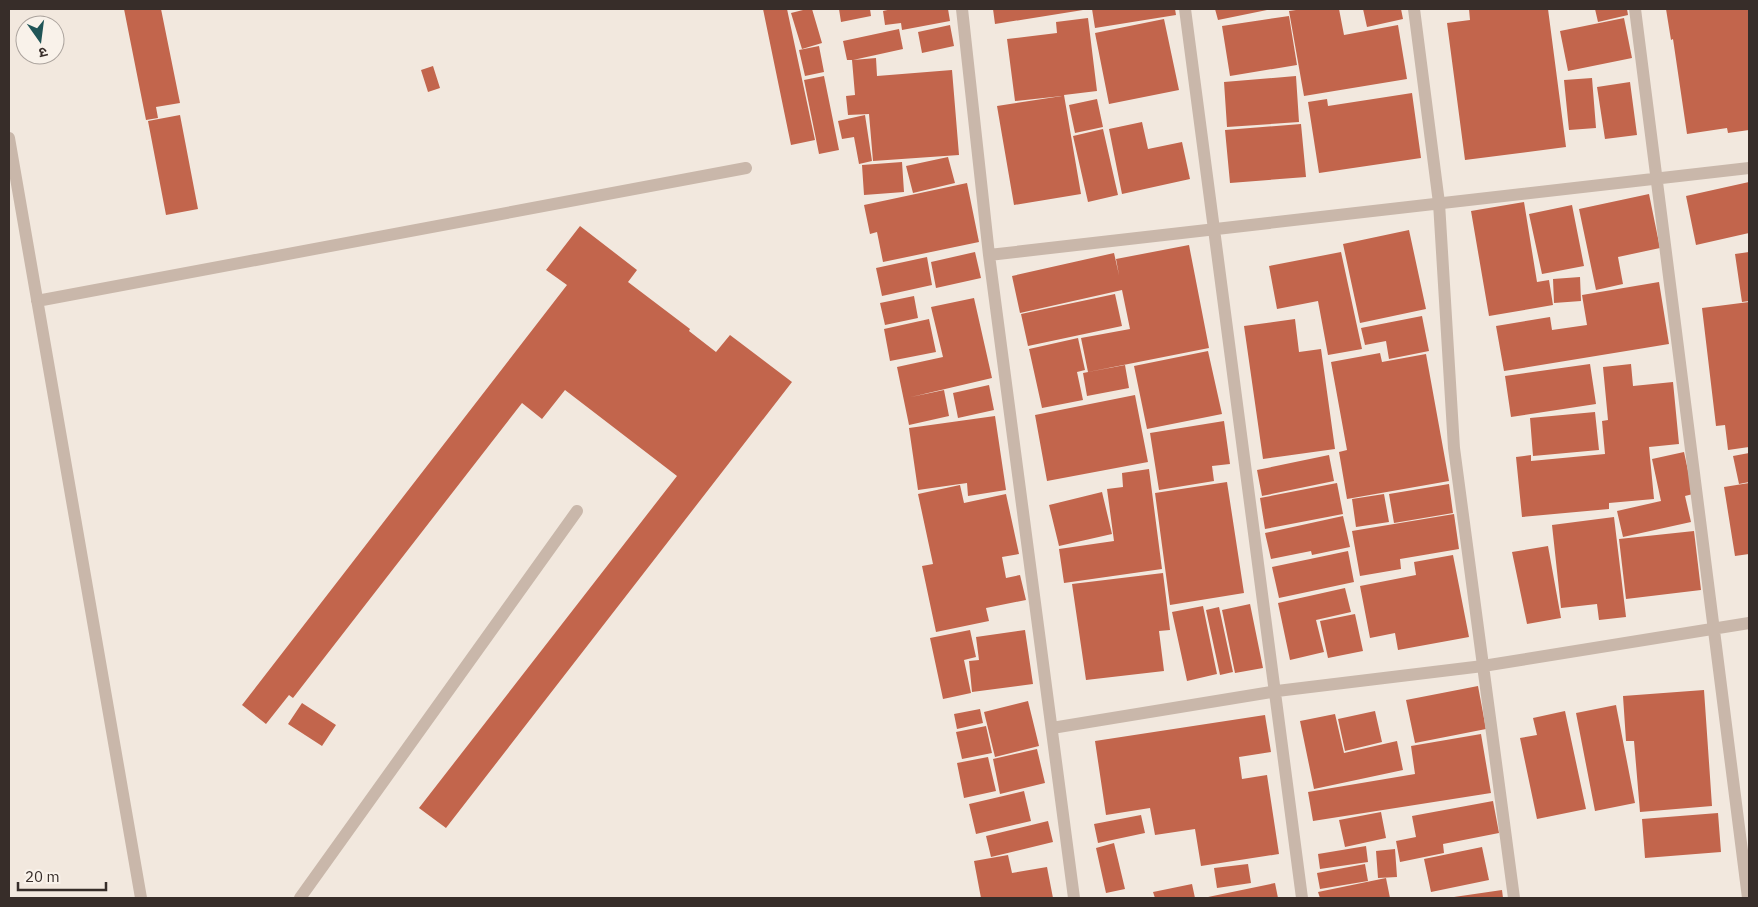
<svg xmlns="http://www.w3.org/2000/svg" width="1758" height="907" viewBox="0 0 1758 907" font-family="'IBM Plex Sans','Noto Sans Devanagari',sans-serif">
	<rect width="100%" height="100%" fill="#f2e8de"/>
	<path fill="#c2654c" d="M 124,9 L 161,9 L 180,103 L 156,107 L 158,118 L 146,120 Z
		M 763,9 L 787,9 L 815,140 L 791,145 Z
		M 807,9 L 812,9 L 822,43 L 802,49 L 791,13 Z
		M 839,9 L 870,9 L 871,16 L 841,22 Z
		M 892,9 L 948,9 L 950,21 L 902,30 L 901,23 L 885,25 L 883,11 Z
		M 993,9 L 1083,9 L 1083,10 L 995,24 Z
		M 1092,9 L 1175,9 L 1176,15 L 1095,28 Z
		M 1215,9 L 1267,9 L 1267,10 L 1218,20 Z
		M 1303,9 L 1339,9 L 1344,35 L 1398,25 L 1407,79 L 1304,96 L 1289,11 Z
		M 1363,9 L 1401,9 L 1403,19 L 1367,27 Z
		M 1469,9 L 1548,9 L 1566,147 L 1465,160 L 1447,23 L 1470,20 Z
		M 1595,9 L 1627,9 L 1628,15 L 1598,22 Z
		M 1666,9 L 1749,9 L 1749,130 L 1728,133 L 1727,128 L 1687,134 L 1673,39 L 1671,40 Z
		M 1289,16 L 1297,65 L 1230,76 L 1222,26 Z
		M 1088,18 L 1097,91 L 1064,95 L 1081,194 L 1014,205 L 997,106 L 1062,96 L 1015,101 L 1007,39 L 1057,33 L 1056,22 Z
		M 1624,18 L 1632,58 L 1568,71 L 1560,31 Z
		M 1164,19 L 1179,90 L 1109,104 L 1095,33 Z
		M 950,25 L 954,46 L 922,53 L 918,32 Z
		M 899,29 L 903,49 L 853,60 L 876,58 L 877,76 L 952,70 L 959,155 L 873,161 L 869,114 L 848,115 L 846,96 L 855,95 L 852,60 L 847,60 L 843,41 Z
		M 819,46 L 824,72 L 805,76 L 799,50 Z
		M 433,66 L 440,88 L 428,92 L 421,70 Z
		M 824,76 L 839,150 L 819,154 L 804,80 Z
		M 1296,76 L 1299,122 L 1227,127 L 1224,82 Z
		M 1592,78 L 1596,128 L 1569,130 L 1564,80 Z
		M 1630,82 L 1637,135 L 1605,139 L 1597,87 Z
		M 1412,93 L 1421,158 L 1319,173 L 1308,102 L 1327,99 L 1328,106 Z
		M 1097,99 L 1103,127 L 1075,133 L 1069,105 Z
		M 180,115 L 198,209 L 166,215 L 148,121 Z
		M 865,115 L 872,161 L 859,164 L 854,137 L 842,139 L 838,121 Z
		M 1142,122 L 1148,149 L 1182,142 L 1190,179 L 1122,194 L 1109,129 Z
		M 1301,124 L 1306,177 L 1230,183 L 1225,130 Z
		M 1103,129 L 1118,195 L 1088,202 L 1073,136 Z
		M 948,157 L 955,183 L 913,193 L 906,166 Z
		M 902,162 L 904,192 L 864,195 L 862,165 Z
		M 1749,182 L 1749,233 L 1696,245 L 1686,196 Z
		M 967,183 L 979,242 L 883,262 L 877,232 L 870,234 L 864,205 Z
		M 1649,194 L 1660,248 L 1618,257 L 1623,284 L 1596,290 L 1579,209 Z
		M 1524,202 L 1537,282 L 1549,280 L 1553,305 L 1489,316 L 1471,211 Z
		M 1572,205 L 1584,266 L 1542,274 L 1529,214 Z
		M 580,226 L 637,270 L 628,282 L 690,329 L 689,331 L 716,352 L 730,335 L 792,382 L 446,828 L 419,808 L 677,476 L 565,390 L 542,419 L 522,403 L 293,698 L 289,695 L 266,724 L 242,705 L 567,285 L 546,270 Z
		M 1409,230 L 1426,309 L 1360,323 L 1343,244 Z
		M 1189,245 L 1209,348 L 1088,372 L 1081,338 L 1130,329 L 1122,290 L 1020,313 L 1012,276 L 1114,253 L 1119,275 L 1116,259 Z
		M 975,252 L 981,278 L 936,288 L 931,262 Z
		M 1341,252 L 1362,349 L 1328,355 L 1318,301 L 1277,309 L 1269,266 Z
		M 1749,252 L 1749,301 L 1742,302 L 1735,254 Z
		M 927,257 L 932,285 L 882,296 L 876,268 Z
		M 1580,277 L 1581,301 L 1554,303 L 1553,279 Z
		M 1659,282 L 1669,344 L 1504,371 L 1496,326 L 1550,317 L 1552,330 L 1587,325 L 1582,295 Z
		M 1115,294 L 1122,326 L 1028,346 L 1021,314 Z
		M 914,296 L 918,318 L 885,325 L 880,303 Z
		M 974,298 L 992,378 L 911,397 L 944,390 L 949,416 L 909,425 L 897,367 L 943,357 L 931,307 Z
		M 1749,302 L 1749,447 L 1728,450 L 1725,425 L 1716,426 L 1702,308 Z
		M 1422,316 L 1429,351 L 1389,359 L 1386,341 L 1365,345 L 1361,328 Z
		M 929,319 L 936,352 L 890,361 L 884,329 Z
		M 1295,319 L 1299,352 L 1321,349 L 1335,449 L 1263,459 L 1244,326 Z
		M 1078,338 L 1085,370 L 1077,372 L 1083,400 L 1042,408 L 1029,349 Z
		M 1208,351 L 1222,414 L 1147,429 L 1134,366 Z
		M 1380,353 L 1382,362 L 1426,354 L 1449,481 L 1347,499 L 1339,452 L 1347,450 L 1331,362 Z
		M 1590,364 L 1596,404 L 1511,417 L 1505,376 Z
		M 1631,364 L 1633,386 L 1673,382 L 1679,444 L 1649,447 L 1654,499 L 1609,503 L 1609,509 L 1522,517 L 1516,457 L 1531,455 L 1531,461 L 1605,454 L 1602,421 L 1608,420 L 1603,367 Z
		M 1125,365 L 1129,388 L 1087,396 L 1083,373 Z
		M 989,385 L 994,410 L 958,418 L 953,393 Z
		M 1135,395 L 1148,462 L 1047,481 L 1035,415 Z
		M 1595,412 L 1599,450 L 1533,456 L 1530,418 Z
		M 995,416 L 1006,490 L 968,496 L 967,483 L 918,490 L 909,428 Z
		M 1224,421 L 1230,464 L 1212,466 L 1214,481 L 1159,490 L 1150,433 Z
		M 1684,452 L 1693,494 L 1685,496 L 1691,522 L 1623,537 L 1617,511 L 1661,501 L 1652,459 Z
		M 1749,453 L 1749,482 L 1739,484 L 1733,456 Z
		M 1329,455 L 1334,481 L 1262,496 L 1257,470 Z
		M 1149,469 L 1162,569 L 1064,583 L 1059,549 L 1114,541 L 1107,489 L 1123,487 L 1122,473 Z
		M 1227,482 L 1244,593 L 1170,605 L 1155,493 Z
		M 1337,483 L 1343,514 L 1265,529 L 1260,498 Z
		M 1749,483 L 1749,554 L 1735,556 L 1724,487 Z
		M 1449,484 L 1453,513 L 1394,523 L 1389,494 Z
		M 960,485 L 964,503 L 1006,494 L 1019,554 L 1002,557 L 1006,578 L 1020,575 L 1026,600 L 986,608 L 989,621 L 936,632 L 922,566 L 933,564 L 918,494 Z
		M 1102,492 L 1112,534 L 1059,546 L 1049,505 Z
		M 1384,494 L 1389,522 L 1356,527 L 1352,499 Z
		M 1454,514 L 1459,549 L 1400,559 L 1401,569 L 1360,576 L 1352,531 Z
		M 1343,516 L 1350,547 L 1312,555 L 1311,551 L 1271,559 L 1265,533 Z
		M 1614,517 L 1626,617 L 1599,620 L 1597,604 L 1561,608 L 1552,525 Z
		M 1694,531 L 1701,590 L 1626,599 L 1619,539 Z
		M 1548,546 L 1561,618 L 1527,624 L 1512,552 Z
		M 1348,551 L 1354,582 L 1279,598 L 1272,567 Z
		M 1453,555 L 1469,637 L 1398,650 L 1395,633 L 1370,638 L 1360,586 L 1416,575 L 1414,562 Z
		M 1163,573 L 1170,630 L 1159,631 L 1164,671 L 1086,680 L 1072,584 Z
		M 1345,588 L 1351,612 L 1316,620 L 1324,652 L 1290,660 L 1278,603 Z
		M 1250,604 L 1263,668 L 1235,673 L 1222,610 Z
		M 1203,606 L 1217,674 L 1187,681 L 1172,612 Z
		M 1219,607 L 1233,672 L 1220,675 L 1206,610 Z
		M 1355,614 L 1363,651 L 1328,658 L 1320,621 Z
		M 970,630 L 976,657 L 964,660 L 971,693 L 943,699 L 930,638 Z
		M 1025,630 L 1033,684 L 972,692 L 969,661 L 979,660 L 976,637 Z
		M 1478,686 L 1486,729 L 1415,743 L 1406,700 Z
		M 1704,690 L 1712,806 L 1640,812 L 1634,741 L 1626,741 L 1623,696 Z
		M 1028,701 L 1039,746 L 995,757 L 984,712 Z
		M 302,703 L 336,725 L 322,746 L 288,724 Z
		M 1616,705 L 1635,803 L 1595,811 L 1576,713 Z
		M 980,709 L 983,723 L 957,729 L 954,714 Z
		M 1375,711 L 1382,742 L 1345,751 L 1338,719 Z
		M 1565,711 L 1586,809 L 1537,819 L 1520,738 L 1537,735 L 1533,718 Z
		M 1335,714 L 1344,753 L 1397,741 L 1403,770 L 1314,789 L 1300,721 Z
		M 1265,715 L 1271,752 L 1239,757 L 1242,779 L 1267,775 L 1279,854 L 1201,866 L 1195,829 L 1155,835 L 1150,808 L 1106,815 L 1095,741 Z
		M 986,726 L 992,753 L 962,759 L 956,732 Z
		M 1481,734 L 1491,793 L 1313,821 L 1308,792 L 1415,774 L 1411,746 Z
		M 1037,749 L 1045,783 L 1000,794 L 993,759 Z
		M 988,757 L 996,791 L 964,798 L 957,763 Z
		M 1024,791 L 1031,821 L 976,834 L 969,804 Z
		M 1493,801 L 1499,833 L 1443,844 L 1444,853 L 1400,862 L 1396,841 L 1416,837 L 1412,816 Z
		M 1381,812 L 1386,838 L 1345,847 L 1339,820 Z
		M 1718,813 L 1721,852 L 1645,858 L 1642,819 Z
		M 1141,815 L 1145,833 L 1098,843 L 1094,824 Z
		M 1048,821 L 1053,842 L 991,857 L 986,836 Z
		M 1114,843 L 1125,889 L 1106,893 L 1096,848 Z
		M 1366,846 L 1368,862 L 1320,869 L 1318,854 Z
		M 1482,847 L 1489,880 L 1431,892 L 1424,859 Z
		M 1395,849 L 1397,877 L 1378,878 L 1376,851 Z
		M 1008,855 L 1012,873 L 1047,867 L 1053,898 L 981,898 L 974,861 Z
		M 1248,864 L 1251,883 L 1217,888 L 1214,868 Z
		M 1365,864 L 1368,881 L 1320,889 L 1317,873 Z
		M 1386,878 L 1390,898 L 1320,898 L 1318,892 Z
		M 1275,883 L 1278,898 L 1208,898 L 1208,897 Z
		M 1192,884 L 1195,898 L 1155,898 L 1153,892 Z
		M 1502,890 L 1503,898 L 1454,898 L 1454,897 Z"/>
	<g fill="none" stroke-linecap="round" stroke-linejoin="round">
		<path stroke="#c9b7aa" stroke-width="12" d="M 962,9 L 989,255 L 1074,898
			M 1185,9 L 1302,898
			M 1414,9 L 1439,203 L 1454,448 L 1514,898
			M 1635,9 L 1748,898
			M 9,138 L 141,898
			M 989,255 L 1749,168
			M 37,301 L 746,168
			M 1052,728 L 1277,691 L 1483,666 L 1749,623
			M 300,898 L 577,511"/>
	</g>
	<rect width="1758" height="907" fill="none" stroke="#372d29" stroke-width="20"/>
	<g transform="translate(40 40) rotate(166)"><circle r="24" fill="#f9f2ea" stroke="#aba39d"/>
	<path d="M0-4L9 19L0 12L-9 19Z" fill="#205557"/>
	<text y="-8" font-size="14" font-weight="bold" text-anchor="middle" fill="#372d29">उ</text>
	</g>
	<path d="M18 882v8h88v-8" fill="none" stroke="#372d29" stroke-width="2.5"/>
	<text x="25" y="882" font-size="15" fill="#372d29" stroke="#f9f2ea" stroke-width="4" paint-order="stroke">20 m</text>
</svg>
